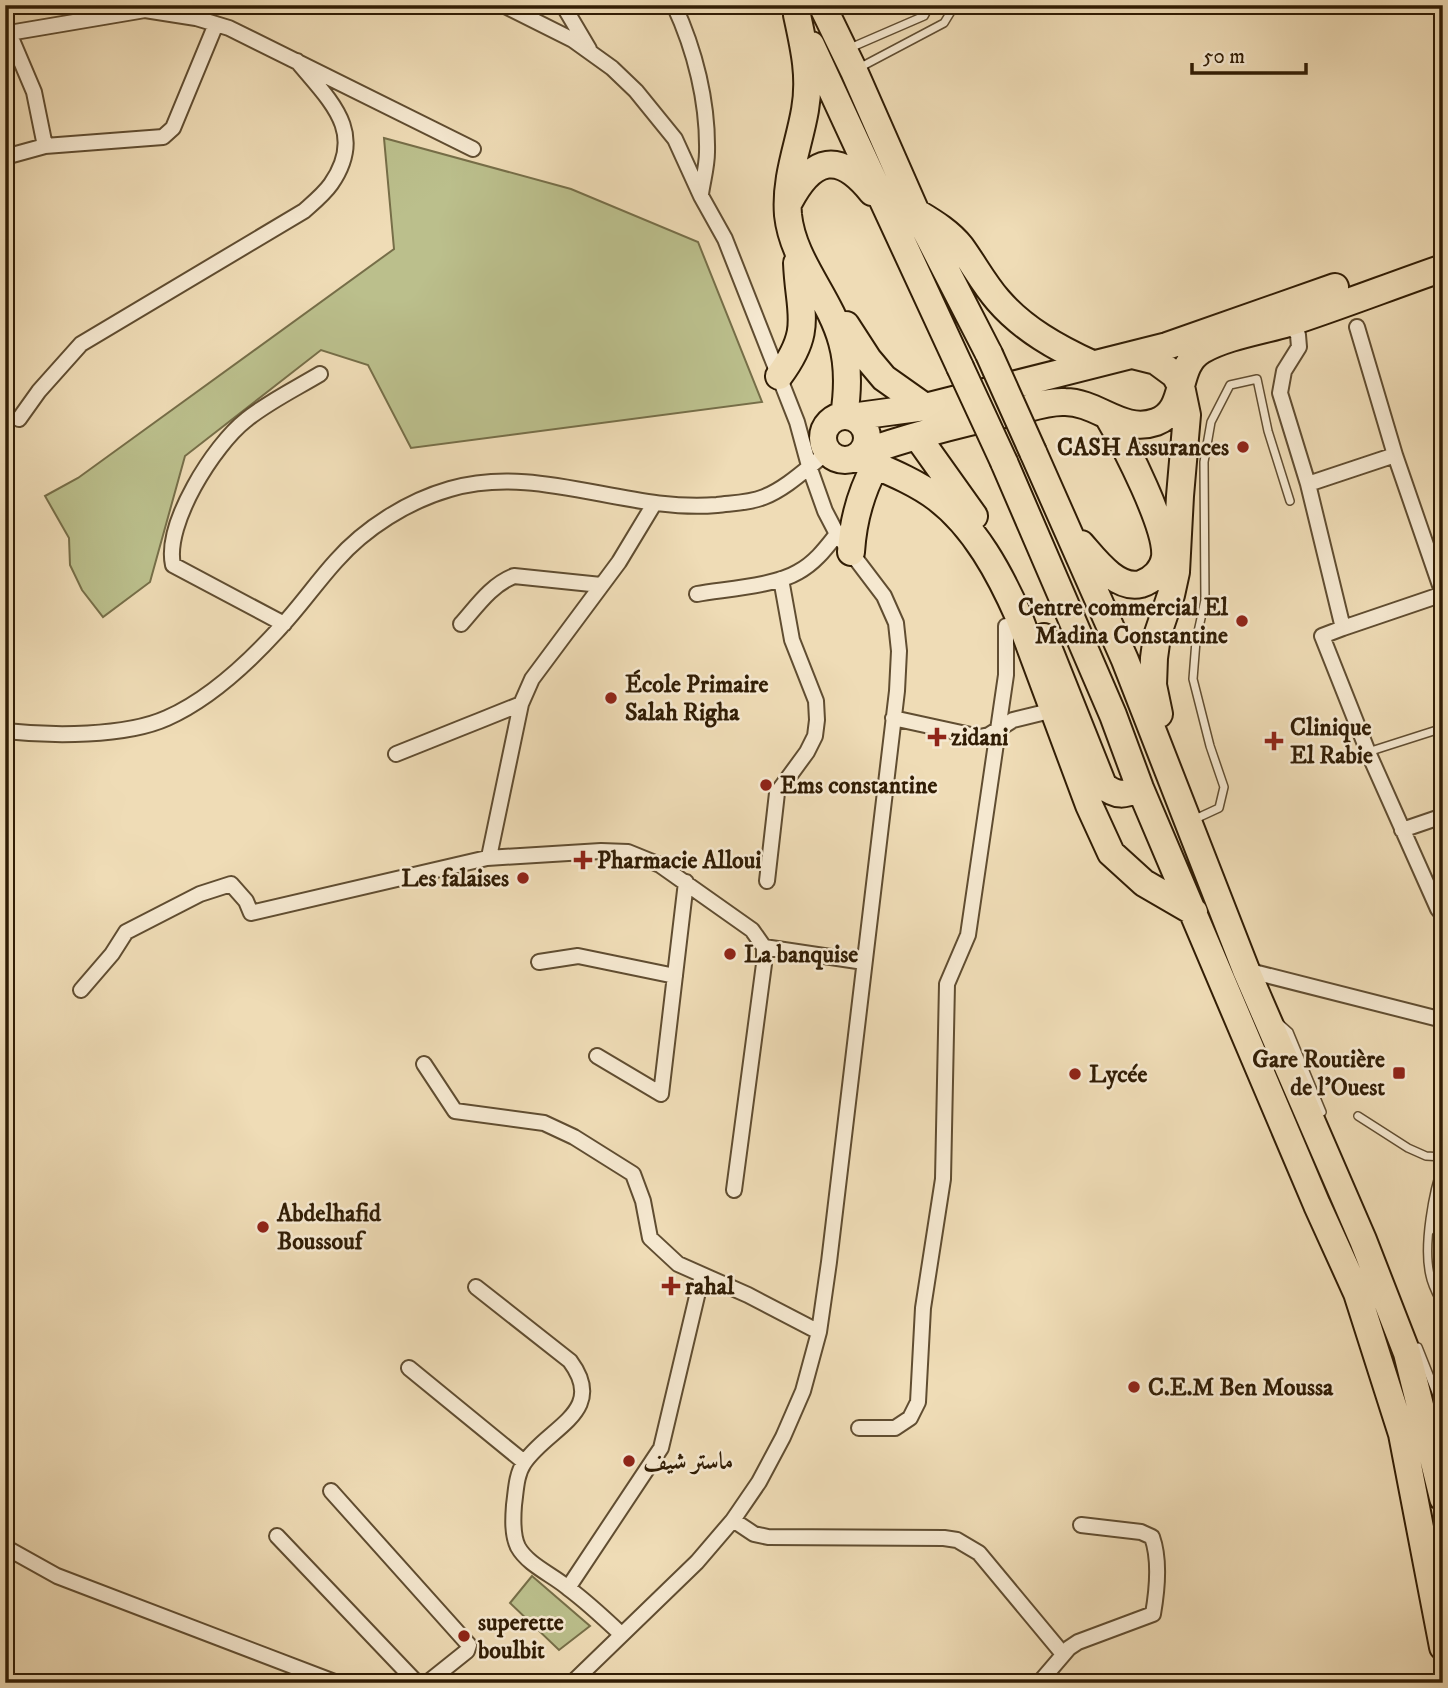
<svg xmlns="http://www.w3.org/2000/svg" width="1448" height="1688" viewBox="0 0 1448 1688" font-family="'IM FELL DW Pica',Amiri,serif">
	<rect width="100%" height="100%" fill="#efdcb6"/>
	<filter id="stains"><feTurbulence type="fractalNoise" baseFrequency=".00286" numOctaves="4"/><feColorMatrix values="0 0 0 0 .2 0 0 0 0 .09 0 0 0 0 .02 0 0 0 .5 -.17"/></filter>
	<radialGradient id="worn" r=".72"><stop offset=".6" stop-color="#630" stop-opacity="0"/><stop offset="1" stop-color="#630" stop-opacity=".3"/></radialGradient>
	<path fill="#bbbf8c" stroke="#766e48" stroke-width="2" d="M 384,138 L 571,189 L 698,242 L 762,402 L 411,448 L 368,365 L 321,350 L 185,456 L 150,582 L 103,617 L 82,590 L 70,565 L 69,538 L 45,496 L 78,478 L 394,249 Z
		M 532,1576 L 590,1626 L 559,1650 L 510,1603 Z"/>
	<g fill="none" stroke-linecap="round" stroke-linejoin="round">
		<defs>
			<path id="lane" d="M 850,48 L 924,16 L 930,5
				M 857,69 L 944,23 L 955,5
				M 1368,752 L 1443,728
				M 1193,820 L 1219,808 L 1224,787 L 1210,746 L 1193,679 L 1196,641 L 1205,600 L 1204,462 L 1211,422 L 1230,385 L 1257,379 L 1268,431 L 1290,501
				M 1279,1023 L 1289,1032 L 1322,1112
				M 1358,1116 L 1408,1148 L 1426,1156 L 1443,1157
				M 1443,1164 C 1433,1191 1423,1246 1430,1275 C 1432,1286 1438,1296 1443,1306
				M 1431,1225 L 1443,1242
				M 1418,1347 L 1443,1410"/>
			<path id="street" d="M 503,5 L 573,40 L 612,68 L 636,91 L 675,139 L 701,196 L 725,239 L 797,422 L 809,466 L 825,511 L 837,534 L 884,596 L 896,623 L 899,651 L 897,691 L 829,1262 L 819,1332 L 803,1391 L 783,1437 L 759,1482 L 733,1520 L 697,1562 L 572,1683
				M 563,5 L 589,49
				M 674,5 C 695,50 708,102 707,152 C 707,166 703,180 701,194
				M 5,23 L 9,33 L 145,10 L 196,18 L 229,28 L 473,149
				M 9,33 L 34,92 L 45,146
				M 5,157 L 45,146 L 163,137 L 173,128 L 216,24
				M 1290,322 L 1298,335 L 1299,347 L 1284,371 L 1280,393 L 1308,484 L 1343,628 L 1322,636 L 1368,752 L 1438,909 L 1443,915
				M 19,419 L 39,391 L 81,344 L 304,211 C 313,203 324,194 331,184 C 367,132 330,101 297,61
				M 1395,455 L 1443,594
				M 1308,484 L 1395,455 L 1357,327
				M 697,594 C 725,589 775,586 798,572 C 815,563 826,548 837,534
				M 284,624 L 173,565 C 164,524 214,445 246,420 C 268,402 295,389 320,374
				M 461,624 C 477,606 491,585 514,576 L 601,585
				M 1343,628 L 1443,594
				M 893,718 L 980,737 L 989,735 L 1013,720 L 1054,710
				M 5,731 C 51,736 125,737 167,718 C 210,699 247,664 278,630 C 299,608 316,583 336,561 C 365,528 408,501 450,489 C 539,463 627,513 717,505 C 733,503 749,503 764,497 C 787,488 808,467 828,452
				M 396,754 L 521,704
				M 1402,830 L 1443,816
				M 489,857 L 521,704 L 532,679 L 619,562 L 654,504
				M 767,881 L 777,793 L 807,752 L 815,736 L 817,720 L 816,701 L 792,640 L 781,579
				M 764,947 L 864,962
				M 539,962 L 578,956 L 675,976
				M 1246,970 L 1443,1020
				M 81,990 L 112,954 L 126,932 L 200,894 L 231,884 L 246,901 L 251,913 L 487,858 L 601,851 L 628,852 L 660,865 L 752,930 L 764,947 L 764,964 L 734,1190
				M 597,1056 L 661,1094 L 686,882
				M 424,1064 L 455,1111 L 544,1123 L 574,1137 L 633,1174 L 643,1201 L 650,1238 L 678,1264 L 748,1295 L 819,1332
				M 476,1287 L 570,1361 C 608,1412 548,1427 524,1463 C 516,1475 516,1491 514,1505 C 513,1518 512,1535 518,1547 C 528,1565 553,1575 568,1588 C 587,1602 604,1618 621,1634
				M 409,1368 L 524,1462
				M 859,1428 L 895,1428 L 910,1418 L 918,1402 L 923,1308 L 943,1179 L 947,984 L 968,935 L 1006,675 L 1006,626
				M 331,1491 L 469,1645 L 467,1651 L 427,1683
				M 733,1520 L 754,1534 L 768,1537 L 944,1538 L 957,1540 L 979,1553 L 1063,1654
				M 277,1536 L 417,1683
				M 5,1547 L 57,1576 L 337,1683
				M 568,1588 L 661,1448 L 702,1275
				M 1039,1683 L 1069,1648 L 1078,1642 L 1153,1614 C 1157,1591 1160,1559 1152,1537 L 1141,1532 L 1081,1525"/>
			<path id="highway" d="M 822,5 L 854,71 L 916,212 L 989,354
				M 797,15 C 804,47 811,77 805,110 C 799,145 785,177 788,215 C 793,262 830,297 842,342 C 849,367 848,391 844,416
				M 811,45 L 960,367
				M 789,202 C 813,157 839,151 872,192
				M 919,214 C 934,223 950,233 961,247 C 974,265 984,284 998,300 C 1023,329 1057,348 1092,364
				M 846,325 L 868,359 L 884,378 L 925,407
				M 1132,355 L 1156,361 L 1175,375 L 1181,386 L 1187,415 L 1180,496 L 1176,572 L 1171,595 L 1157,636 L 1154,658 L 1153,685 L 1159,714
				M 779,376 C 814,329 799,314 797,263
				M823 438a22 22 0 1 1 44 0a22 22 0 1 1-44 0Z
				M 851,417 L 925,407 L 1167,346 L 1335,287
				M 917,436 L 974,516
				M 1033,452 L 1125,660 L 1246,970 L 1363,1240 L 1407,1353 L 1443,1498
				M 860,454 C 910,436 962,423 1013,412 C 1030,408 1048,401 1065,402 C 1098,402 1122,434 1156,422 C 1189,410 1173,367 1202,350 C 1227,336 1261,331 1288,323 C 1340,306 1391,286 1443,268
				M 856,457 C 883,469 913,480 937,498 C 975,527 1000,574 1019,617 L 1089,805 L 1111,853 L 1144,883 L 1194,912
				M 1004,462 L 1113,715 L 1140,788 L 1317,1205 L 1357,1293 L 1402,1434 L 1443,1647
				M 1081,544 C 1095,560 1117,590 1141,584 C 1153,580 1163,570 1165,557 C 1168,528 1125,445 1109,418
				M 851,552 C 853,520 860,494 875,466
				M 1044,637 L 1103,785 C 1116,797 1125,795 1140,788"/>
		</defs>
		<use href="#lane" stroke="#604d31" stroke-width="10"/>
		<use href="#street" stroke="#604d31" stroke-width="18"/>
		<use href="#highway" stroke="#311d05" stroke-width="30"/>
		<use href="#lane" stroke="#f5e8d0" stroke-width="7"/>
		<use href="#street" stroke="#f5e8d0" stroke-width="14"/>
		<use href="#highway" stroke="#efdcb6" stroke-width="26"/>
		<defs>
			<path id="highway-bridge" d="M 989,354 L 1033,452
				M 960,367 L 1004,462"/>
		</defs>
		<use href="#highway-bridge" stroke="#311d05" stroke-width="30" stroke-linecap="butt"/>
		<use href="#highway-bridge" stroke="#efdcb6" stroke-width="26"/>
	</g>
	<g fill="#8f2418" stroke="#f5e8d0" stroke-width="2.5">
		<circle cx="1243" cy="447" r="7"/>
		<circle cx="1242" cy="621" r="7"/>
		<circle cx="611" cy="698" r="7"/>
		<path d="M933.5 726.5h7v7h7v7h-7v7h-7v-7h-7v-7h7z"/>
		<path d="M1270.5 730.5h7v7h7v7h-7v7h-7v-7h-7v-7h7z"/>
		<circle cx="766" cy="785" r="7"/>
		<path d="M579.5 849.5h7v7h7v7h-7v7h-7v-7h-7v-7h7z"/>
		<circle cx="523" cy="878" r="7"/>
		<circle cx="730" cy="954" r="7"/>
		<rect x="1392" y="1066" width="14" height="14" rx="3.5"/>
		<circle cx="1075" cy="1074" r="7"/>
		<circle cx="263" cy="1227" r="7"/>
		<path d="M667.5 1275.5h7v7h7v7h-7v7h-7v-7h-7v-7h7z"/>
		<circle cx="1134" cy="1387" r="7"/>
		<circle cx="629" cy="1461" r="7"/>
		<circle cx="464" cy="1636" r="7"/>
	</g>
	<g text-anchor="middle" stroke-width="5" stroke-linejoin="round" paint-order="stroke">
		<g font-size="24" font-weight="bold" fill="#311d05" stroke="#f5e8d0" text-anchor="start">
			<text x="1229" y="455" text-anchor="end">CASH Assurances</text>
			<text x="1228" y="615" text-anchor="end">Centre commercial El<tspan x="1228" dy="28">Madina Constantine</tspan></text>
			<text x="625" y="692">École Primaire<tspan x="625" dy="28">Salah Righa</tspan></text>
			<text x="1290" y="735">Clinique<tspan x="1290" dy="28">El Rabie</tspan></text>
			<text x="951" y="745">zidani</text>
			<text x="780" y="793">Ems constantine</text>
			<text x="597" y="868">Pharmacie Alloui</text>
			<text x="509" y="886" text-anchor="end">Les falaises</text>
			<text x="744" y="962">La banquise</text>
			<text x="1385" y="1067" text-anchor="end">Gare Routière<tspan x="1385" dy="28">de l'Ouest</tspan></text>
			<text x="1089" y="1082">Lycée</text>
			<text x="277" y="1221">Abdelhafid<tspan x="277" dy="28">Boussouf</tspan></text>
			<text x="685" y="1294">rahal</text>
			<text x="1148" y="1395">C.E.M Ben Moussa</text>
			<text x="643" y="1469">ماستر شيف</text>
			<text x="478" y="1630">superette<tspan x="478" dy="28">boulbit</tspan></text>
		</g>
	</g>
	<rect width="1448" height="1688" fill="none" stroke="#efdcb6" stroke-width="28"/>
	<rect x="7" y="7" width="1434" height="1674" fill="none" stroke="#311d05" stroke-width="3.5"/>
	<rect x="14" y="14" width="1420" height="1660" fill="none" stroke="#311d05" stroke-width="2"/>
	<path d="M1192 63v10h114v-10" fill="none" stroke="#311d05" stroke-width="3.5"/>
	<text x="1203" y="63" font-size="21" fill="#311d05" stroke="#f5e8d0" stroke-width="5" paint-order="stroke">50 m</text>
	<rect width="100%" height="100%" filter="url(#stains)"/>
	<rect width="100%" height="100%" fill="url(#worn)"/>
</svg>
